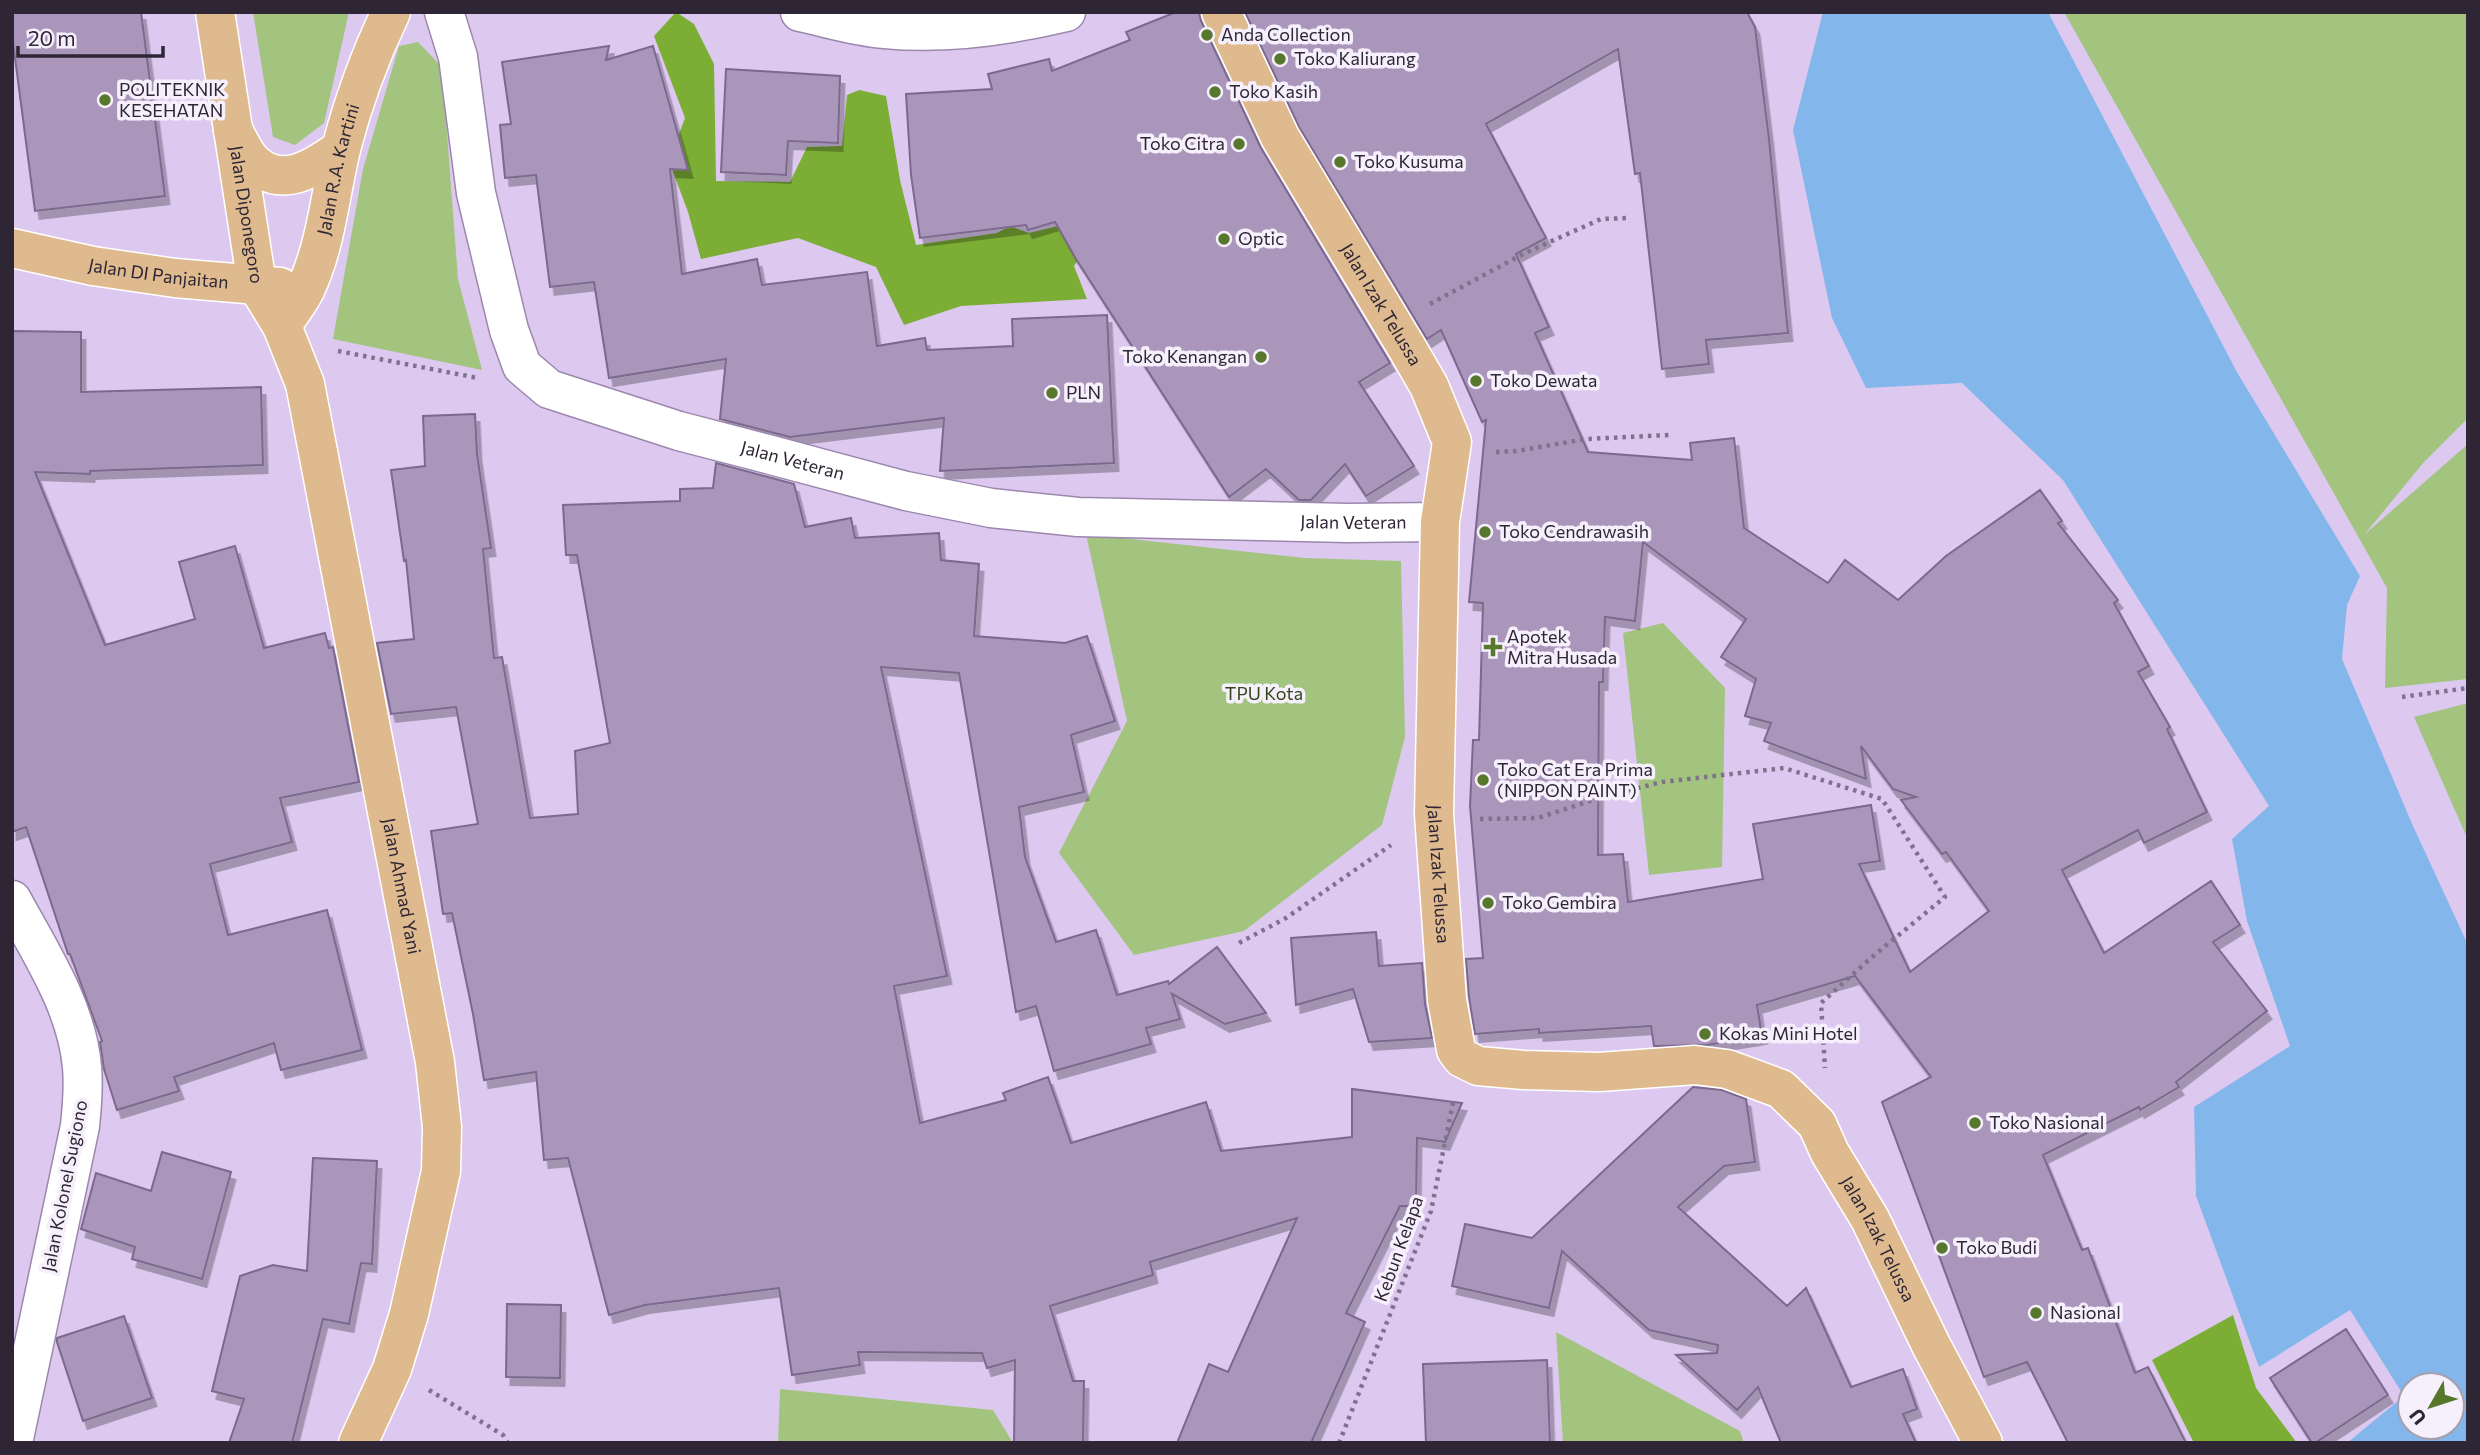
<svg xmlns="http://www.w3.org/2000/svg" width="2480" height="1455" viewBox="0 0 2480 1455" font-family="Commissioner,sans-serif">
	<defs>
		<filter id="shadow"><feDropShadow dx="4.5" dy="8" stdDeviation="0" flood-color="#0004"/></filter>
	</defs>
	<rect width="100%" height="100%" fill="#ddc8f0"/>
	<path fill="#a3c47f" d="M 253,12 L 349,12 L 324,123 L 295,145 L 273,137 Z
		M 2064,12 L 2468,12 L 2468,418 L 2424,462 L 2364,535 L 2468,444 L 2468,679 L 2385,688 L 2387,588 Z
		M 418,42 L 442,67 L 458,279 L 482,370 L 333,339 L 363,169 L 399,46 Z
		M 1086,534 L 1305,558 L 1401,561 L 1405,737 L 1382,825 L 1244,931 L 1134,955 L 1059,853 L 1127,721 Z
		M 1663,623 L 1725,688 L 1722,867 L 1649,875 L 1623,633 Z
		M 2468,703 L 2468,840 L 2414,717 Z
		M 1556,1332 L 1740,1431 L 1744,1443 L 1563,1443 Z
		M 780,1389 L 993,1410 L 1013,1443 L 778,1443 Z"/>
	<path fill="#7cae35" d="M 676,12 L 694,24 L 714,64 L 716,181 L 790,182 L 807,147 L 842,146 L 847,95 L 859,90 L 886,96 L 900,180 L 916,245 L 997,233 L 1010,226 L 1029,233 L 1071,223 L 1083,254 L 1074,266 L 1087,299 L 961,306 L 904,325 L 876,267 L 798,238 L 701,259 L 688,212 L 669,161 L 685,118 L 654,36 Z
		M 2233,1315 L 2256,1388 L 2297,1443 L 2194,1443 L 2152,1360 Z"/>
	<path fill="#83b7ec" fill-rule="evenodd" d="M 1823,12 L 2048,12 L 2238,374 L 2360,576 L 2347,605 L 2342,659 L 2413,826 L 2468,945 L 2468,1443 L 2347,1443 L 2404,1396 L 2350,1310 L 2259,1367 L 2196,1196 L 2194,1107 L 2290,1046 L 2247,921 L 2232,839 L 2269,806 L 2063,480 L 1962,383 L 1866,388 L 1832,318 L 1793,130 ZM 2410,1385 L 2452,1385 L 2452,1427 L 2410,1427 Z"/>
	<path fill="#aa95bb" stroke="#7c698d" stroke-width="2" fill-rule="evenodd" filter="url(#shadow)" d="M 12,12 L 141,12 L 165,196 L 35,211 L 12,35 Z
		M 1176,12 L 1199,12 L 1201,21 L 1261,148 L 1390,363 L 1359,382 L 1414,466 L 1366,496 L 1345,464 L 1311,500 L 1299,500 L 1266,469 L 1229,497 L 1076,259 L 1055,222 L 1028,230 L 1026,225 L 920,238 L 911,175 L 906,94 L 992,89 L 988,74 L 1049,59 L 1052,71 L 1130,40 L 1126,32 Z
		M 1245,12 L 1747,12 L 1755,27 L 1769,139 L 1788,333 L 1706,340 L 1709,364 L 1662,369 L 1640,173 L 1635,174 L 1618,49 L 1486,124 L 1546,238 L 1516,254 L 1549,327 L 1535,333 L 1588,452 L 1692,460 L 1690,443 L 1734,438 L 1744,528 L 1828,583 L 1845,560 L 1898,600 L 1946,556 L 2040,490 L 2062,521 L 2058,523 L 2118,600 L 2114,603 L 2149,666 L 2138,672 L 2170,727 L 2167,729 L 2207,812 L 2144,843 L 2138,830 L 2062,870 L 2104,953 L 2211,881 L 2240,925 L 2213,942 L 2267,1011 L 2176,1082 L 2179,1087 L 2140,1110 L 2139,1107 L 2043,1155 L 2082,1250 L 2088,1248 L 2135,1373 L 2148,1367 L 2186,1443 L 2068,1443 L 2027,1362 L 1984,1377 L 1882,1102 L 1931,1077 L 1855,976 L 1757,1005 L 1762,1036 L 1707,1045 L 1654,1046 L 1651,1026 L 1539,1033 L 1539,1029 L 1475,1034 L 1469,997 L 1466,959 L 1483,958 L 1470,806 L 1473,740 L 1479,740 L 1483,603 L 1469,602 L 1486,420 L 1482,422 L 1441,330 L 1427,339 L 1299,127 ZM 1643,542 L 1746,619 L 1721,657 L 1756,679 L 1745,716 L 1771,723 L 1764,741 L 1866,779 L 1861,746 L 1893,789 L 1916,797 L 1901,800 L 1942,854 L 1946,852 L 1989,911 L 1910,972 L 1859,864 L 1880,861 L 1871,805 L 1753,824 L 1763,879 L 1628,902 L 1623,854 L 1598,855 L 1599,682 L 1603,682 L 1605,617 L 1635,621 Z
		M 609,46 L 606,60 L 653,46 L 688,170 L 670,169 L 682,274 L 757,259 L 762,285 L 867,272 L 877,346 L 925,338 L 927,350 L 1013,346 L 1012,319 L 1107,315 L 1114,463 L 940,471 L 944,418 L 790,437 L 720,419 L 726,359 L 609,378 L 594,282 L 550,287 L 536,175 L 505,178 L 500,125 L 511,124 L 502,62 Z
		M 726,69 L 840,76 L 838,143 L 788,141 L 786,175 L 721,172 Z
		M 12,331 L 81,332 L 81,392 L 261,387 L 263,465 L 90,471 L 90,474 L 35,472 L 105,645 L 195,619 L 179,562 L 235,546 L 264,648 L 325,633 L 329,648 L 333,647 L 359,782 L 280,798 L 292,842 L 210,864 L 228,935 L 327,910 L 362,1050 L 281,1070 L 274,1043 L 174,1077 L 179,1091 L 117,1110 L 104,1069 L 100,1042 L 102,1041 L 70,954 L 68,954 L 26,827 L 12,832 Z
		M 475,414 L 477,454 L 491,548 L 483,549 L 494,658 L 502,657 L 530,818 L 578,814 L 575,751 L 610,743 L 577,555 L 566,555 L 563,505 L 680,501 L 680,489 L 713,488 L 716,463 L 794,484 L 805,527 L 851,518 L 855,538 L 939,533 L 941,560 L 979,564 L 974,636 L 1065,643 L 1087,636 L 1115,721 L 1071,735 L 1084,792 L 1019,807 L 1025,857 L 1056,942 L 1096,930 L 1117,995 L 1168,981 L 1169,984 L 1217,947 L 1266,1013 L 1225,1024 L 1172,994 L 1180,1019 L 1146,1028 L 1151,1044 L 1054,1071 L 1036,1006 L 1016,1012 L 959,673 L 881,667 L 947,976 L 894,986 L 920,1123 L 1006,1100 L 1003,1093 L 1048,1077 L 1071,1143 L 1206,1102 L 1221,1151 L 1352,1137 L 1352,1089 L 1462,1103 L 1445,1142 L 1417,1138 L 1416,1206 L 1400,1206 L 1346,1313 L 1365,1322 L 1311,1443 L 1177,1443 L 1209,1364 L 1228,1372 L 1297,1218 L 1150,1262 L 1153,1275 L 1050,1306 L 1073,1381 L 1084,1381 L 1083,1443 L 1014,1443 L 1015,1360 L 987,1368 L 982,1353 L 858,1352 L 860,1365 L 792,1375 L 779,1288 L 645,1305 L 609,1315 L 568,1158 L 544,1160 L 536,1072 L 484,1080 L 473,1014 L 452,913 L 443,914 L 431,831 L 478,824 L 456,707 L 391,714 L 377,643 L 414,639 L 406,560 L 404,561 L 391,470 L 425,466 L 423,416 Z
		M 1376,932 L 1379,966 L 1422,963 L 1425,1004 L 1432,1038 L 1369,1042 L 1353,989 L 1296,1005 L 1291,938 Z
		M 1693,1087 L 1722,1090 L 1746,1099 L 1755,1162 L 1724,1166 L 1678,1207 L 1787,1306 L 1806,1288 L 1851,1387 L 1903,1369 L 1917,1409 L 1903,1414 L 1916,1443 L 1781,1443 L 1758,1387 L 1737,1410 L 1676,1355 L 1717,1353 L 1718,1345 L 1649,1330 L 1562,1251 L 1549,1308 L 1452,1286 L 1465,1224 L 1532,1238 Z
		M 162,1152 L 231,1172 L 202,1279 L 132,1259 L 135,1247 L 81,1229 L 96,1173 L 151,1191 Z
		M 313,1158 L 377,1161 L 372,1264 L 361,1263 L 349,1324 L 323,1319 L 292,1443 L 229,1443 L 244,1399 L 212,1391 L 240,1276 L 273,1265 L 307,1271 Z
		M 507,1304 L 561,1305 L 560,1378 L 506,1377 Z
		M 124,1316 L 152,1398 L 83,1421 L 57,1342 L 57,1338 Z
		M 2346,1329 L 2388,1395 L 2315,1443 L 2312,1443 L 2270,1378 Z
		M 1547,1360 L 1550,1443 L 1426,1443 L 1423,1364 Z"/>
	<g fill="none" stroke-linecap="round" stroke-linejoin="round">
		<defs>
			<g id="minor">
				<path id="s1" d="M 444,12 L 458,57 L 476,193 L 509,330 L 522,366 L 549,389 L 679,431 L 771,455 L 906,491 L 991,508 L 1078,517 L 1348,523 L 1440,522"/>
				<path d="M 800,12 C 828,18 856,27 885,29 C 946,35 1007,26 1066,12"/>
				<path d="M 12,900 C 40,952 77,1007 82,1067 C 84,1087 82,1107 80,1126 L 13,1443"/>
			</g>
			<g id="major">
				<path id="s2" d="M 215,12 L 257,285 L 282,326 L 305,384 L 435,1062 L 442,1127 L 441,1171 L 409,1314 L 392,1369 L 358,1443"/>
				<path id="s3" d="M 1221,12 L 1280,137 L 1407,348 L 1429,386 L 1452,442 L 1440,522 L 1434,814 L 1447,1000 L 1456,1050 L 1462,1058 L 1478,1066 L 1524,1070 L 1599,1072 L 1695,1065 L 1727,1069 L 1781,1089 L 1817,1124 L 1830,1153 L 1870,1219 L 1931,1345 L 1983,1443"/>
				<path d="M 233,130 C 238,139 243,150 249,158 C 279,192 313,169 341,149"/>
				<path id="s4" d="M 12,248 L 93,266 L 175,278 L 280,287"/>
				<path id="s5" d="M 282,326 C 289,314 299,302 305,290 C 326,246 330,195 341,149 C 353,102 370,56 391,12"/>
			</g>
		</defs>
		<use href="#minor" stroke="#9c87ad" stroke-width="41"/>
		<use href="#major" stroke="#fff" stroke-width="41"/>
		<path stroke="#80728c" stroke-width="4.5" stroke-dasharray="3.5 5" stroke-linecap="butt" d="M 1430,304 L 1523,254 L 1601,219 L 1628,218
			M 338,351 L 478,378
			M 1496,452 L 1517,451 L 1586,439 L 1669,435
			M 2402,697 L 2468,688
			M 1480,819 L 1538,818 L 1602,797 L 1662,782 L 1784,768 L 1882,799 L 1945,897 L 1872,957 L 1821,1003 L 1825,1068
			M 1239,943 L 1286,918 L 1391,845
			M 429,1390 L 503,1435 L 508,1443
			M 1339,1443 L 1431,1211 L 1453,1103"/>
		<use href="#minor" stroke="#fff" stroke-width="38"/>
		<use href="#major" stroke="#deba8e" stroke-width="38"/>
	</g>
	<g fill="#57772d" stroke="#f6effc" stroke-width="2.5">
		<circle cx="1207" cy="35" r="7"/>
		<circle cx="1280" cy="59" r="7"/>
		<circle cx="1215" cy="92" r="7"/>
		<circle cx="105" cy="100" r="7"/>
		<circle cx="1239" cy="144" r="7"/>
		<circle cx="1340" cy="162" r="7"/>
		<circle cx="1224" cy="239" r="7"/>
		<circle cx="1261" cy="357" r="7"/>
		<circle cx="1476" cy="381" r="7"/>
		<circle cx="1052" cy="393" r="7"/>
		<circle cx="1485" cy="532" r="7"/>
		<path d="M1489.5 636.5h7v7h7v7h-7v7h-7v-7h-7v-7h7z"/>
		<circle cx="1483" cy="780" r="7"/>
		<circle cx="1488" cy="903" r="7"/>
		<circle cx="1705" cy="1034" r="7"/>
		<circle cx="1975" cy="1123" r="7"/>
		<circle cx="1942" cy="1248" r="7"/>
		<circle cx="2036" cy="1313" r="7"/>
	</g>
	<g text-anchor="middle" stroke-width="7" stroke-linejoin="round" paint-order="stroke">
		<g font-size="18" fill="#2e2635" stroke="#f6effc" text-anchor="start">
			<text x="1221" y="41">Anda Collection</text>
			<text x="1294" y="65">Toko Kaliurang</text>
			<text x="119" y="96">POLITEKNIK<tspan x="119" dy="21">KESEHATAN</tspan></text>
			<text x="1229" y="98">Toko Kasih</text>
			<text x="1225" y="150" text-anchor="end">Toko Citra</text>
			<text x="1354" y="168">Toko Kusuma</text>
			<text x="1238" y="245">Optic</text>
			<text x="1247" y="363" text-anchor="end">Toko Kenangan</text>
			<text x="1490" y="387">Toko Dewata</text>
			<text x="1066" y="399">PLN</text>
			<text x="1499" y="538">Toko Cendrawasih</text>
			<text x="1507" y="643">Apotek<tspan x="1507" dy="21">Mitra Husada</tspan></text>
			<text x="1497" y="776">Toko Cat Era Prima<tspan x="1497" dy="21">(NIPPON PAINT)</tspan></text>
			<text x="1502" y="909">Toko Gembira</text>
			<text x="1719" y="1040">Kokas Mini Hotel</text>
			<text x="1989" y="1129">Toko Nasional</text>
			<text x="1956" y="1254">Toko Budi</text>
			<text x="2050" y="1319">Nasional</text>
		</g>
		<g font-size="18" fill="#2e2635" stroke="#f6effc">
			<text dy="6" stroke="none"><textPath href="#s5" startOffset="168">Jalan R.A. Kartini</textPath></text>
			<text dy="6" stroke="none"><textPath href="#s2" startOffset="205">Jalan Diponegoro</textPath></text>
			<text dy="6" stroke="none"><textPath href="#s4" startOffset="149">Jalan DI Panjaitan</textPath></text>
			<text dy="6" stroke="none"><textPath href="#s3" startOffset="334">Jalan Izak Telussa</textPath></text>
			<text dy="6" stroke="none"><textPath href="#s1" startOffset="653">Jalan Veteran</textPath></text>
			<text dy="6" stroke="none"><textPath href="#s1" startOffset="1220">Jalan Veteran</textPath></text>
			<text dy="6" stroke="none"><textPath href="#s3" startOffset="922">Jalan Izak Telussa</textPath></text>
			<text dy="6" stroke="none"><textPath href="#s2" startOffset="898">Jalan Ahmad Yani</textPath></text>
			<text transform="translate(65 1186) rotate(-79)" y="6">Jalan Kolonel Sugiono</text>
			<text dy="6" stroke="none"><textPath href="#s3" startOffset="1615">Jalan Izak Telussa</textPath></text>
			<text transform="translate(1399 1249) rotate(-70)" y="6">Kebun Kelapa</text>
		</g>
		<g font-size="18" fill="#324617" stroke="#f6effc">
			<text x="1264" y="700">TPU Kota</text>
		</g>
	</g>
	<rect width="2480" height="1455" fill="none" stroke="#2e2635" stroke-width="28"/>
	<g transform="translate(2431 1406) rotate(231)"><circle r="33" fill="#f6effc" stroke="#a69fac" stroke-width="2"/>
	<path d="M0-5L12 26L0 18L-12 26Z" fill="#57772d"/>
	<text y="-10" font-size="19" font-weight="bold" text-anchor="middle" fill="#2e2635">U</text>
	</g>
	<path d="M18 46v10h145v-10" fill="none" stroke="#2e2635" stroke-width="3.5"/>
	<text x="28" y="46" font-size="21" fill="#2e2635" stroke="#f6effc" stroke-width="5" paint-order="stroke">20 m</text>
</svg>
